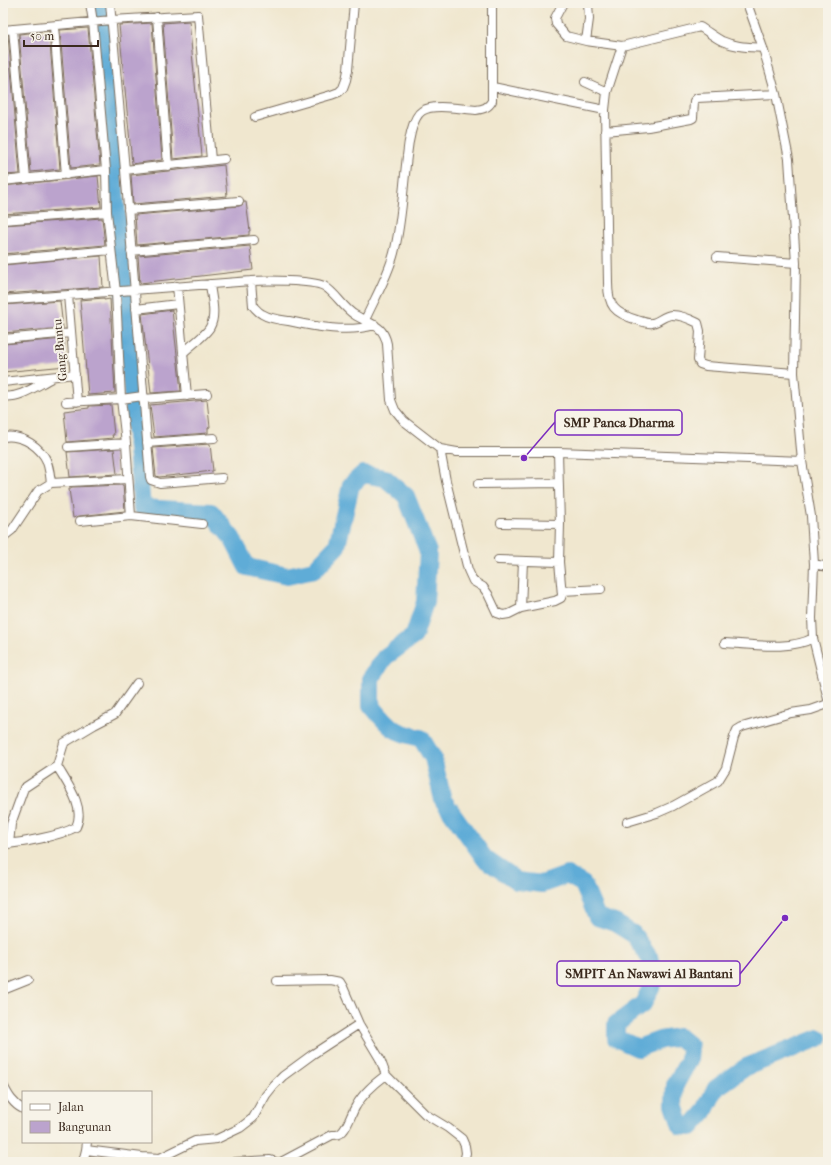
<svg xmlns="http://www.w3.org/2000/svg" width="831" height="1165" viewBox="0 0 831 1165" font-family="'IM FELL French Canon',serif">
	<rect width="100%" height="100%" fill="#f7f3e8"/>
	<filter id="ink" filterUnits="userSpaceOnUse"><feTurbulence type="fractalNoise" baseFrequency=".025" numOctaves="2"/><feDisplacementMap in="SourceGraphic" scale="8" xChannelSelector="R" yChannelSelector="G"/><feConvolveMatrix kernelMatrix="1 2 1 2 8 2 1 2 1" color-interpolation-filters="sRGB"/></filter>
	<filter id="wash" filterUnits="userSpaceOnUse"><feTurbulence type="fractalNoise" baseFrequency=".012" numOctaves="4" result="noise"/><feDisplacementMap in="SourceGraphic" scale="16" xChannelSelector="R" yChannelSelector="G"/><feGaussianBlur stdDeviation="0.9" result="paint"/><feColorMatrix in="noise" values="0 0 0 0 0 0 0 0 0 0 0 0 0 0 0 0 0 1.4 0 .05"/><feComposite in="paint" operator="in"/></filter>
	<g filter="url(#wash)">
		<rect width="100%" height="100%" fill="#f0e7cf"/>
		<g fill="none" stroke-linecap="round" stroke-linejoin="round">
			<path stroke="#5eacd7" stroke-width="18" d="M 99,3 L 142,508 L 211,512 L 232,538 L 247,567 L 287,576 L 314,570 L 337,546 L 351,485 L 363,474 L 385,478 L 406,496 L 428,552 L 425,602 L 414,636 L 385,657 L 371,678 L 371,705 C 390,728 392,732 421,738 L 433,758 L 443,800 L 485,859 L 517,881 L 542,884 L 567,875 L 583,884 L 597,917 L 615,923 L 633,934 L 651,960 L 653,983 L 643,1004 L 616,1024 L 616,1038 L 638,1048 L 660,1040 L 679,1037 L 690,1046 L 689,1060 L 675,1085 L 674,1105 L 681,1126 L 691,1127 L 704,1112 L 716,1088 L 746,1067 L 819,1038"/>
		</g>
		<g id="blocks">
			<path fill="#bba3cd" d="M 189,21 L 202,156 L 173,159 L 163,23 Z
				M 152,23 L 162,160 L 132,164 L 119,25 Z
				M 88,28 L 100,165 L 71,168 L 60,30 Z
				M 49,31 L 60,169 L 31,172 L 19,34 Z
				M 3,35 L 8,35 L 20,174 L 3,175 Z
				M 224,165 L 227,196 L 133,204 L 131,175 Z
				M 98,176 L 101,207 L 3,214 L 3,186 Z
				M 244,202 L 246,202 L 250,231 L 249,231 L 249,235 L 137,245 L 135,215 L 239,206 L 242,205 Z
				M 102,218 L 105,245 L 3,254 L 3,225 Z
				M 250,246 L 253,270 L 140,283 L 138,256 Z
				M 101,256 L 103,287 L 3,294 L 3,265 Z
				M 104,298 L 104,300 L 110,299 L 115,393 L 88,395 L 80,300 Z
				M 60,301 L 63,328 L 3,333 L 3,305 Z
				M 172,310 L 181,391 L 151,393 L 142,314 Z
				M 64,339 L 66,366 L 3,372 L 3,344 Z
				M 207,400 L 210,427 L 208,428 L 208,433 L 154,437 L 150,405 Z
				M 111,405 L 114,435 L 112,435 L 113,438 L 67,442 L 64,411 L 89,408 L 89,406 Z
				M 210,444 L 213,471 L 159,477 L 156,476 L 153,448 Z
				M 114,449 L 117,474 L 70,477 L 67,452 Z
				M 123,485 L 125,511 L 79,516 L 73,518 L 69,489 L 71,489 L 71,487 Z"/>
		</g>
	</g>
	<g filter="url(#ink)">
		<use href="#blocks" fill-opacity="0" stroke="#7a6c5c" stroke-width="1"/>
		<g fill="none" stroke-linecap="round" stroke-linejoin="round">
			<defs>
				<path id="street" d="M 90,3 L 93,22 L 106,170 L 107,212 L 116,292 L 121,399 L 126,443 L 131,516
					M 110,3 L 125,170 L 150,477 L 151,480 L 160,483 L 222,478
					M 563,3 L 555,18 L 556,24 L 566,36 L 586,41 L 622,46 L 607,92 L 605,110 L 608,283 C 608,306 614,313 637,320 C 641,321 647,324 652,323 C 659,322 664,315 672,315 C 681,315 690,319 698,323 L 700,331 L 698,360 L 700,364 L 706,366 L 794,373
					M 747,3 L 763,48 L 776,94 L 789,159 L 796,263 L 794,373 L 802,461 L 811,516 L 814,564 L 828,567
					M 157,17 L 168,166
					M 54,26 L 66,175
					M 13,29 L 26,179
					M 3,30 L 112,20 L 198,15 L 211,160
					M 586,41 L 589,19 L 588,3
					M 622,46 L 700,27 C 707,31 714,37 722,41 C 735,47 749,47 763,48
					M 585,82 L 607,92
					M 493,87 L 605,110
					M 255,117 L 331,95 L 339,92 L 343,88 L 346,80 L 348,70 L 354,3
					M 605,131 L 648,127 L 691,119 L 693,118 L 694,101 L 697,98 L 776,94
					M 125,170 L 224,159
					M 3,181 L 106,170
					M 128,210 L 239,201
					M 3,220 L 107,212
					M 131,251 L 254,240
					M 717,257 L 796,263
					M 3,260 L 111,250
					M 251,281 L 253,306 C 256,309 258,312 262,314 C 270,319 280,320 289,321 C 316,327 348,333 375,325
					M 177,286 L 187,396
					M 68,295 L 77,402
					M 3,300 L 251,281 C 266,280 311,280 324,286 C 336,293 343,308 355,315 C 371,325 383,324 387,344 L 391,400 L 395,410 L 404,421 L 440,449 L 457,452 L 558,452 L 802,461
					M 136,309 L 178,304
					M 365,320 C 375,298 388,276 394,253 C 402,222 403,188 407,156 C 408,145 412,117 422,111 C 433,103 461,109 476,110 C 483,109 488,108 492,101 L 492,3
					M 3,339 L 71,333
					M 183,353 C 190,346 206,335 210,327 C 217,315 211,296 210,284
					M 3,382 L 75,374
					M 3,396 C 19,399 36,386 50,379
					M 143,399 L 207,394
					M 66,402 L 121,399 L 143,396
					M 3,437 C 18,434 35,443 44,456 C 49,463 50,474 51,483
					M 147,443 L 214,438
					M 68,447 L 126,443
					M 440,449 L 446,481 L 468,570 L 473,581 L 483,587 L 488,594 L 497,613 L 503,615 L 509,614 L 521,608 L 555,601 L 561,598 L 562,595 L 559,562 L 560,524 L 558,452
					M 478,484 L 558,483
					M 80,521 L 131,516 L 202,524
					M 501,523 L 560,524
					M 3,537 L 12,530 L 38,491 L 51,483 L 128,479
					M 498,560 L 559,562
					M 814,564 L 812,618 L 813,638 L 828,699
					M 562,591 L 601,589
					M 521,608 L 523,561
					M 725,643 C 751,644 790,651 813,638
					M 627,822 L 657,813 L 673,806 L 718,781 L 726,768 L 734,737 L 737,730 L 742,727 L 791,713 L 811,710 L 828,704
					M 3,844 C 22,843 60,836 76,827 C 86,807 66,782 57,766
					M 9,844 L 11,824 L 24,788 L 57,766 L 64,743 L 94,725 L 115,714 L 137,683
					M 277,981 L 330,980 L 340,982 L 343,987 L 359,1024 L 380,1059 L 386,1075 L 425,1114 L 448,1128 L 462,1139 L 465,1146 L 466,1153 L 464,1162
					M 3,990 L 28,980
					M 3,1085 C 8,1095 13,1104 23,1109
					M 86,1150 L 142,1157 L 160,1158 L 195,1141 L 217,1139 L 240,1128 L 253,1118 L 266,1095 L 274,1085 L 283,1076 L 313,1054 L 359,1024
					M 83,1162 L 86,1150 L 87,1142
					M 235,1162 L 270,1160 L 276,1162
					M 281,1162 L 332,1135 C 337,1135 340,1135 343,1131 C 349,1124 351,1114 356,1106 C 363,1093 374,1084 386,1075"/>
			</defs>
			<use href="#street" stroke="#7a6c5c" stroke-width="10"/>
			<use href="#street" stroke="#fff" stroke-width="8"/>
		</g>
	</g>
	<g text-anchor="middle" stroke-width="4" stroke-linejoin="round" paint-order="stroke">
		<g font-size="12" fill="#3b2a1e" stroke="#f7f3e8">
			<text transform="translate(60 350) rotate(-95)" y="4">Gang Buntu</text>
		</g>
	</g>
	<path fill="none" stroke="#7b2cbf" stroke-width="1.5" d="M524 458L555 422M785 918L740 974"/>
	<g fill="#7b2cbf" stroke="#f7f3e8" stroke-width="1.5">
		<circle cx="524" cy="458" r="4"/>
		<circle cx="785" cy="918" r="4"/>
	</g>
	<g fill="#f7f3e8" stroke="#7b2cbf" stroke-width="1.5">
		<rect x="555" y="410" width="127" height="25" rx="4"/>
		<rect x="557" y="961" width="183" height="25" rx="4"/>
	</g>
	<g font-size="13" text-anchor="middle" font-weight="bold" fill="#3b2a1e">
		<text x="619" y="427">SMP Panca Dharma</text>
		<text x="649" y="978">SMPIT An Nawawi Al Bantani</text>
	</g>
	<rect width="831" height="1165" fill="none" stroke="#f7f3e8" stroke-width="16"/>
	<rect x="22" y="1091" width="130" height="52" fill="#f7f3e8" stroke="#aca397"/>
	<rect x="30" y="1104" width="20" height="6" fill="#ffffff" stroke="#aca397"/>
	<text x="58" y="1111" font-size="12" fill="#3b2a1e">Jalan</text>
	<rect x="30" y="1121" width="20" height="12" fill="#bba3cd" stroke="#aca397"/>
	<text x="58" y="1131" font-size="12" fill="#3b2a1e">Bangunan</text>
	<path d="M24 40v6h74v-6" fill="none" stroke="#3b2a1e" stroke-width="2"/>
	<text x="30" y="40" font-size="12" fill="#3b2a1e" stroke="#f7f3e8" stroke-width="3" paint-order="stroke">50 m</text>
</svg>
